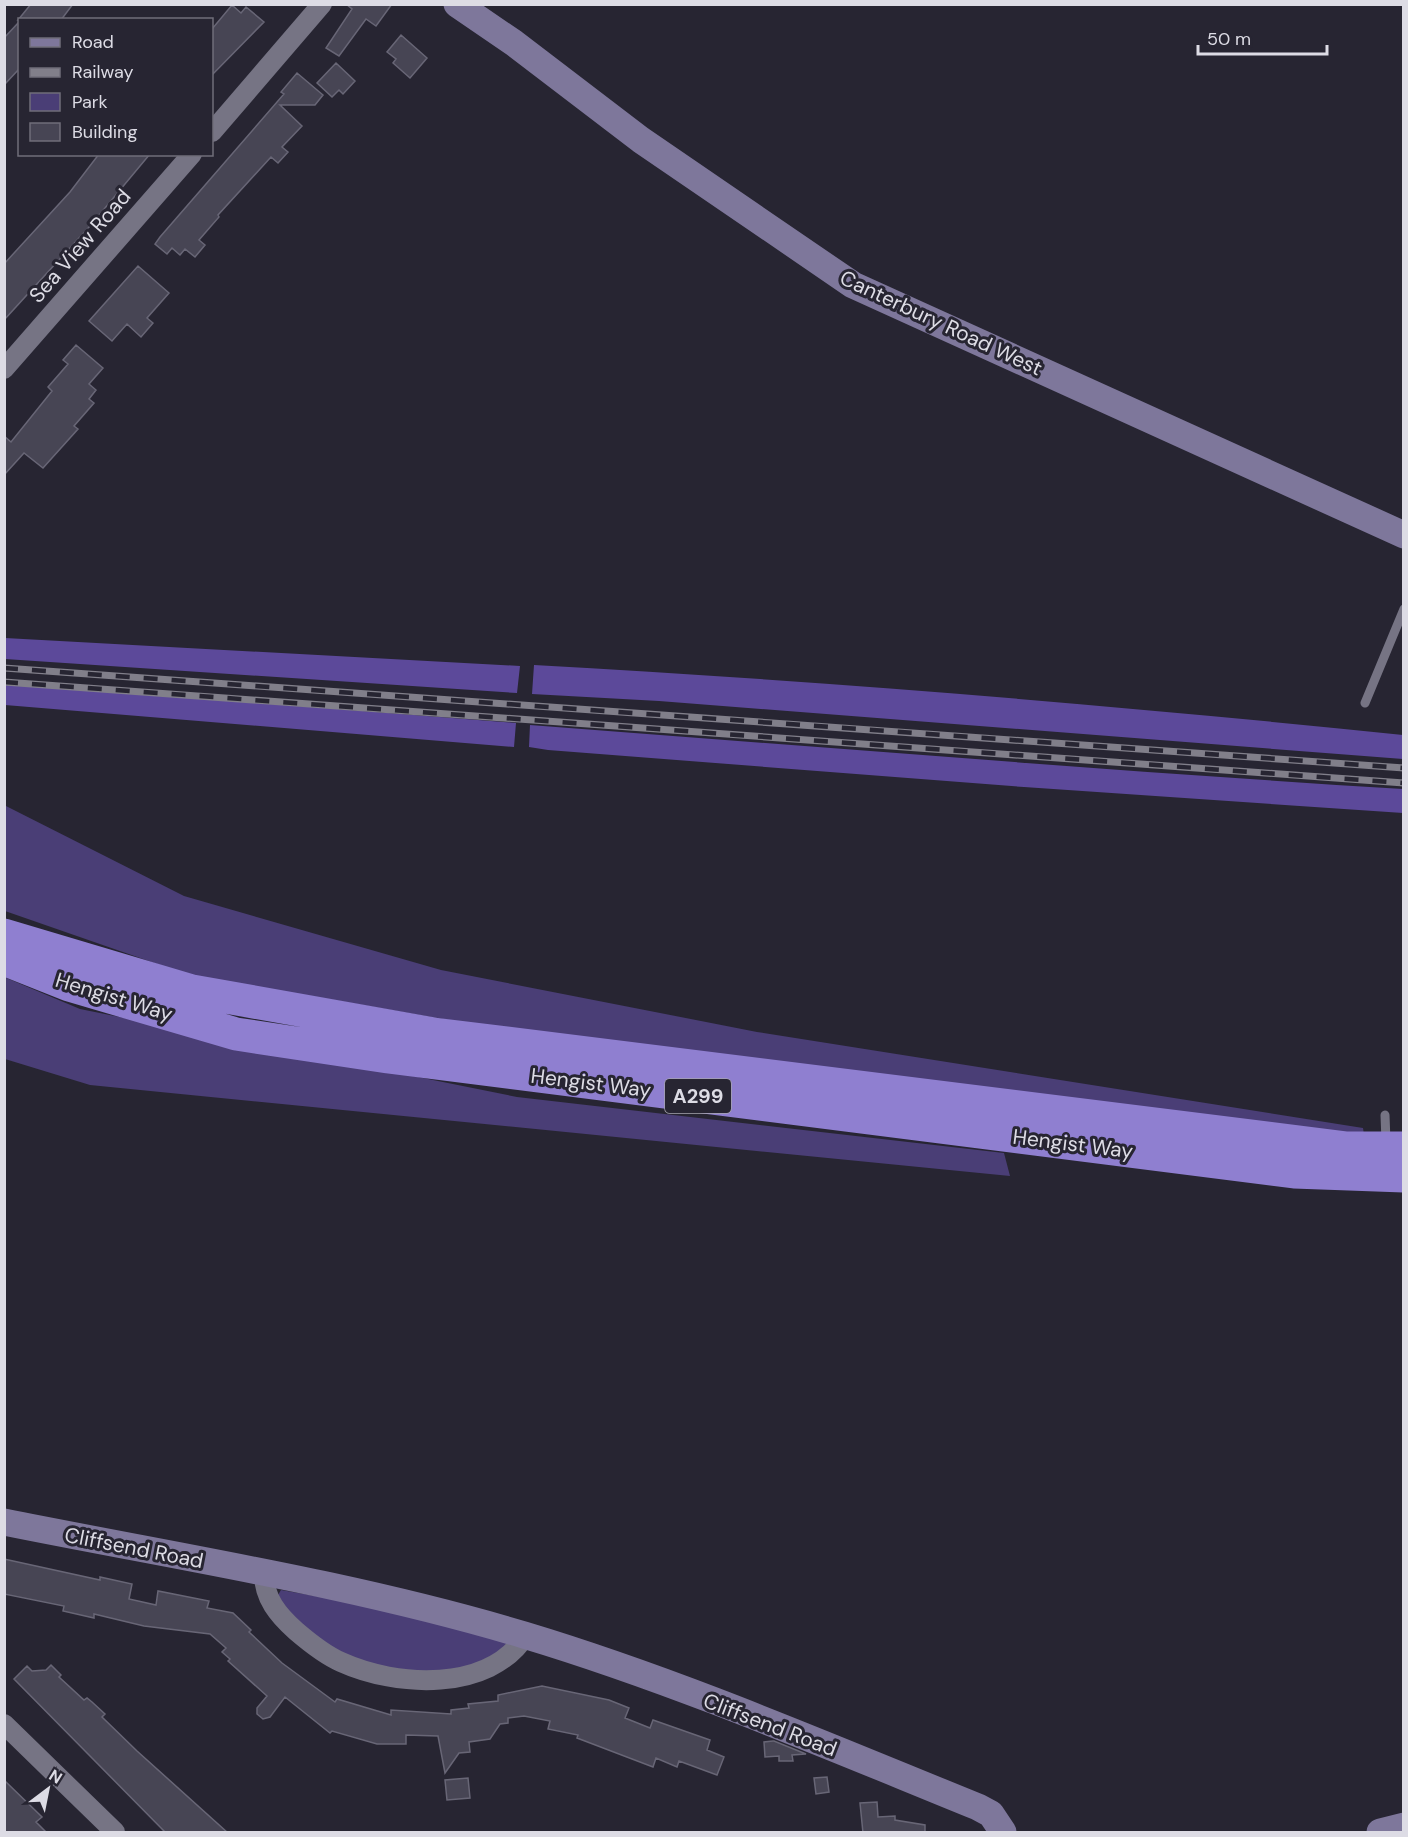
<svg xmlns="http://www.w3.org/2000/svg" width="1408" height="1837" viewBox="0 0 1408 1837" font-family="'DM Sans',sans-serif">
	<rect width="100%" height="100%" fill="#272532"/>
	<path fill="#4a3e76" d="M 4,805 L 184,896 L 441,970 L 757,1032 L 1363,1128 L 1365,1141 L 472,1024 L 189,975 L 5,911 Z
		M 4,977 L 80,1009 L 517,1097 L 1004,1153 L 1010,1176 L 90,1085 L 5,1059 Z
		M 281,1590 L 344,1601 L 506,1641 L 506,1648 C 494,1654 481,1662 468,1667 C 415,1685 325,1659 289,1616 C 284,1610 281,1602 278,1595 Z"/>
	<path fill="#5c499a" d="M 4,638 L 5,638 L 520,666 L 517,693 L 5,659 Z
		M 534,665 C 824,681 1114,705 1403,735 L 1403,759 L 659,701 L 532,694 Z
		M 5,683 L 516,723 L 514,747 L 5,705 Z
		M 530,725 C 821,747 1112,771 1403,789 L 1403,813 L 1024,787 L 548,750 L 529,747 Z"/>
	<path fill="#474554" stroke="#686676" stroke-width="1.5" d="M 31,4 L 73,4 L 61,20 L 18,20 Z
		M 346,4 L 392,4 L 376,26 L 366,19 L 339,56 L 326,48 L 352,9 Z
		M 232,5 L 241,13 L 246,7 L 264,22 L 212,75 L 212,29 Z
		M 20,21 L 20,68 L 4,85 L 4,38 Z
		M 401,35 L 427,58 L 410,78 L 393,63 L 396,59 L 387,52 Z
		M 336,63 L 355,81 L 343,94 L 339,90 L 332,97 L 317,83 Z
		M 297,73 L 323,95 L 315,105 L 280,105 L 302,126 L 282,147 L 288,152 L 278,163 L 271,157 L 218,215 L 219,217 L 199,240 L 205,245 L 195,257 L 185,249 L 180,255 L 172,248 L 167,254 L 155,244 L 160,237 L 284,94 L 281,92 Z
		M 99,154 L 150,154 L 90,226 L 4,320 L 4,264 L 70,192 Z
		M 138,266 L 169,293 L 147,318 L 153,323 L 141,337 L 127,324 L 112,341 L 89,321 Z
		M 76,345 L 103,368 L 89,384 L 96,390 L 89,399 L 94,403 L 74,426 L 78,429 L 43,468 L 24,453 L 4,475 L 4,436 L 11,442 L 52,391 L 48,387 L 68,364 L 63,360 Z
		M 4,1559 L 100,1580 L 100,1577 L 132,1584 L 129,1599 L 156,1605 L 158,1591 L 209,1601 L 207,1608 L 233,1613 L 251,1630 L 249,1632 L 282,1663 L 335,1702 L 337,1699 L 391,1715 L 391,1710 L 451,1714 L 451,1710 L 469,1708 L 468,1704 L 498,1701 L 498,1695 L 542,1686 L 609,1700 L 629,1708 L 625,1718 L 650,1728 L 653,1720 L 710,1740 L 707,1750 L 724,1757 L 717,1775 L 679,1761 L 677,1767 L 656,1758 L 653,1767 L 577,1738 L 578,1735 L 548,1729 L 550,1721 L 524,1716 L 508,1718 L 508,1723 L 500,1724 L 490,1739 L 469,1742 L 470,1752 L 459,1753 L 445,1773 L 438,1736 L 406,1735 L 406,1744 L 377,1744 L 332,1731 L 330,1733 L 285,1697 L 270,1717 L 263,1719 L 257,1714 L 257,1708 L 267,1696 L 228,1661 L 230,1659 L 222,1652 L 226,1648 L 210,1634 L 144,1626 L 94,1614 L 94,1618 L 63,1611 L 64,1606 L 4,1594 Z
		M 51,1665 L 61,1675 L 59,1677 L 84,1700 L 87,1698 L 92,1702 L 105,1714 L 102,1717 L 137,1751 L 228,1833 L 166,1833 L 14,1679 L 27,1666 L 32,1671 L 46,1670 Z
		M 773,1741 L 774,1741 L 806,1754 L 792,1755 L 793,1761 L 779,1761 L 779,1756 L 765,1757 L 764,1742 Z
		M 827,1777 L 829,1792 L 816,1794 L 814,1778 Z
		M 468,1778 L 470,1798 L 447,1800 L 445,1780 Z
		M 4,1780 L 42,1817 L 36,1822 L 47,1833 L 4,1833 Z
		M 877,1802 L 878,1817 L 895,1816 L 895,1820 L 925,1825 L 925,1833 L 863,1833 L 860,1803 Z"/>
	<g fill="none" stroke-linecap="round" stroke-linejoin="round">
		<path stroke="#767484" stroke-width="9" d="M 1365,703 L 1404,609
			M 1385,1115 L 1386,1142"/>
		<path stroke="#767484" stroke-width="20" d="M 212,132 L 322,4
			M 4,369 L 192,154
			M 264,1574 C 264,1598 278,1615 296,1631 C 310,1643 325,1655 341,1662 C 396,1687 489,1693 526,1635
			M 4,1724 L 115,1832"/>
		<path stroke="#7e779b" stroke-width="27" d="M 457,4 L 514,43 L 641,140 L 853,285 L 1404,535
			M 4,1522 C 178,1557 354,1584 524,1635 C 677,1681 830,1747 978,1807 L 991,1814 L 1003,1832
			M 1380,1832 L 1404,1826"/>
		<path stroke="#8f7fd0" stroke-width="33" d="M 4,935 L 192,991 L 434,1034 L 1347,1148 L 1404,1148
			M 4,959 L 69,985 L 236,1034 L 388,1057 L 1294,1172 L 1404,1176"/>
		<defs>
			<path id="rail" d="M 4,668 L 1404,768
				M 4,682 L 1404,783"/>
		</defs>
		<use href="#rail" stroke="#817f8a" stroke-width="7"/>
		<use href="#rail" stroke="#272532" stroke-width="4.5" stroke-dasharray="14" stroke-linecap="butt"/>
	</g>
	<g text-anchor="middle" stroke-width="6" stroke-linejoin="round" paint-order="stroke">
		<rect fill="#272532" stroke="#a6a5af" stroke-width="1.5" x="665" y="1079" width="66" height="34" rx="4.5"/>
		<g font-size="20" font-weight="bold" fill="#dddce5">
			<text x="698" y="1103">A299</text>
		</g>
		<g font-size="21" fill="#dddce5" stroke="#272532">
			<text transform="translate(80 246) rotate(-49)" y="7">Sea View Road</text>
			<text transform="translate(941 323) rotate(25)" y="7">Canterbury Road West</text>
			<text transform="translate(114 997) rotate(17)" y="7">Hengist Way</text>
			<text transform="translate(591 1083) rotate(7)" y="7">Hengist Way</text>
			<text transform="translate(1073 1144) rotate(7)" y="7">Hengist Way</text>
			<text transform="translate(134 1548) rotate(11)" y="7">Cliffsend Road</text>
			<text transform="translate(770 1725) rotate(21)" y="7">Cliffsend Road</text>
		</g>
	</g>
	<rect width="1408" height="1837" fill="none" stroke="#dddce5" stroke-width="12"/>
	<rect x="18" y="18" width="195" height="138" fill="#272532" stroke="#706e7a" stroke-width="1.5"/>
	<rect x="30" y="38" width="30" height="9" fill="#7e779b" stroke="#706e7a" stroke-width="1.5"/>
	<text x="72" y="48" font-size="18" fill="#dddce5">Road</text>
	<rect x="30" y="68" width="30" height="9" fill="#817f8a" stroke="#706e7a" stroke-width="1.5"/>
	<text x="72" y="78" font-size="18" fill="#dddce5">Railway</text>
	<rect x="30" y="93" width="30" height="18" fill="#4a3e76" stroke="#706e7a" stroke-width="1.5"/>
	<text x="72" y="108" font-size="18" fill="#dddce5">Park</text>
	<rect x="30" y="123" width="30" height="18" fill="#474554" stroke="#706e7a" stroke-width="1.5"/>
	<text x="72" y="138" font-size="18" fill="#dddce5">Building</text>
	<g transform="translate(48 1789) rotate(32)" stroke="#272532" stroke-width="4.5" paint-order="stroke">
	<path d="M0-4.5L10 22L0 15L-10 22Z" fill="#dddce5"/>
	<text y="-9" font-size="16" font-weight="bold" text-anchor="middle" fill="#dddce5">N</text>
	</g>
	<path d="M1198 45v9h129v-9" fill="none" stroke="#dddce5" stroke-width="3"/>
	<text x="1207" y="45" font-size="18" fill="#dddce5" stroke="#272532" stroke-width="4.5" paint-order="stroke">50 m</text>
</svg>
